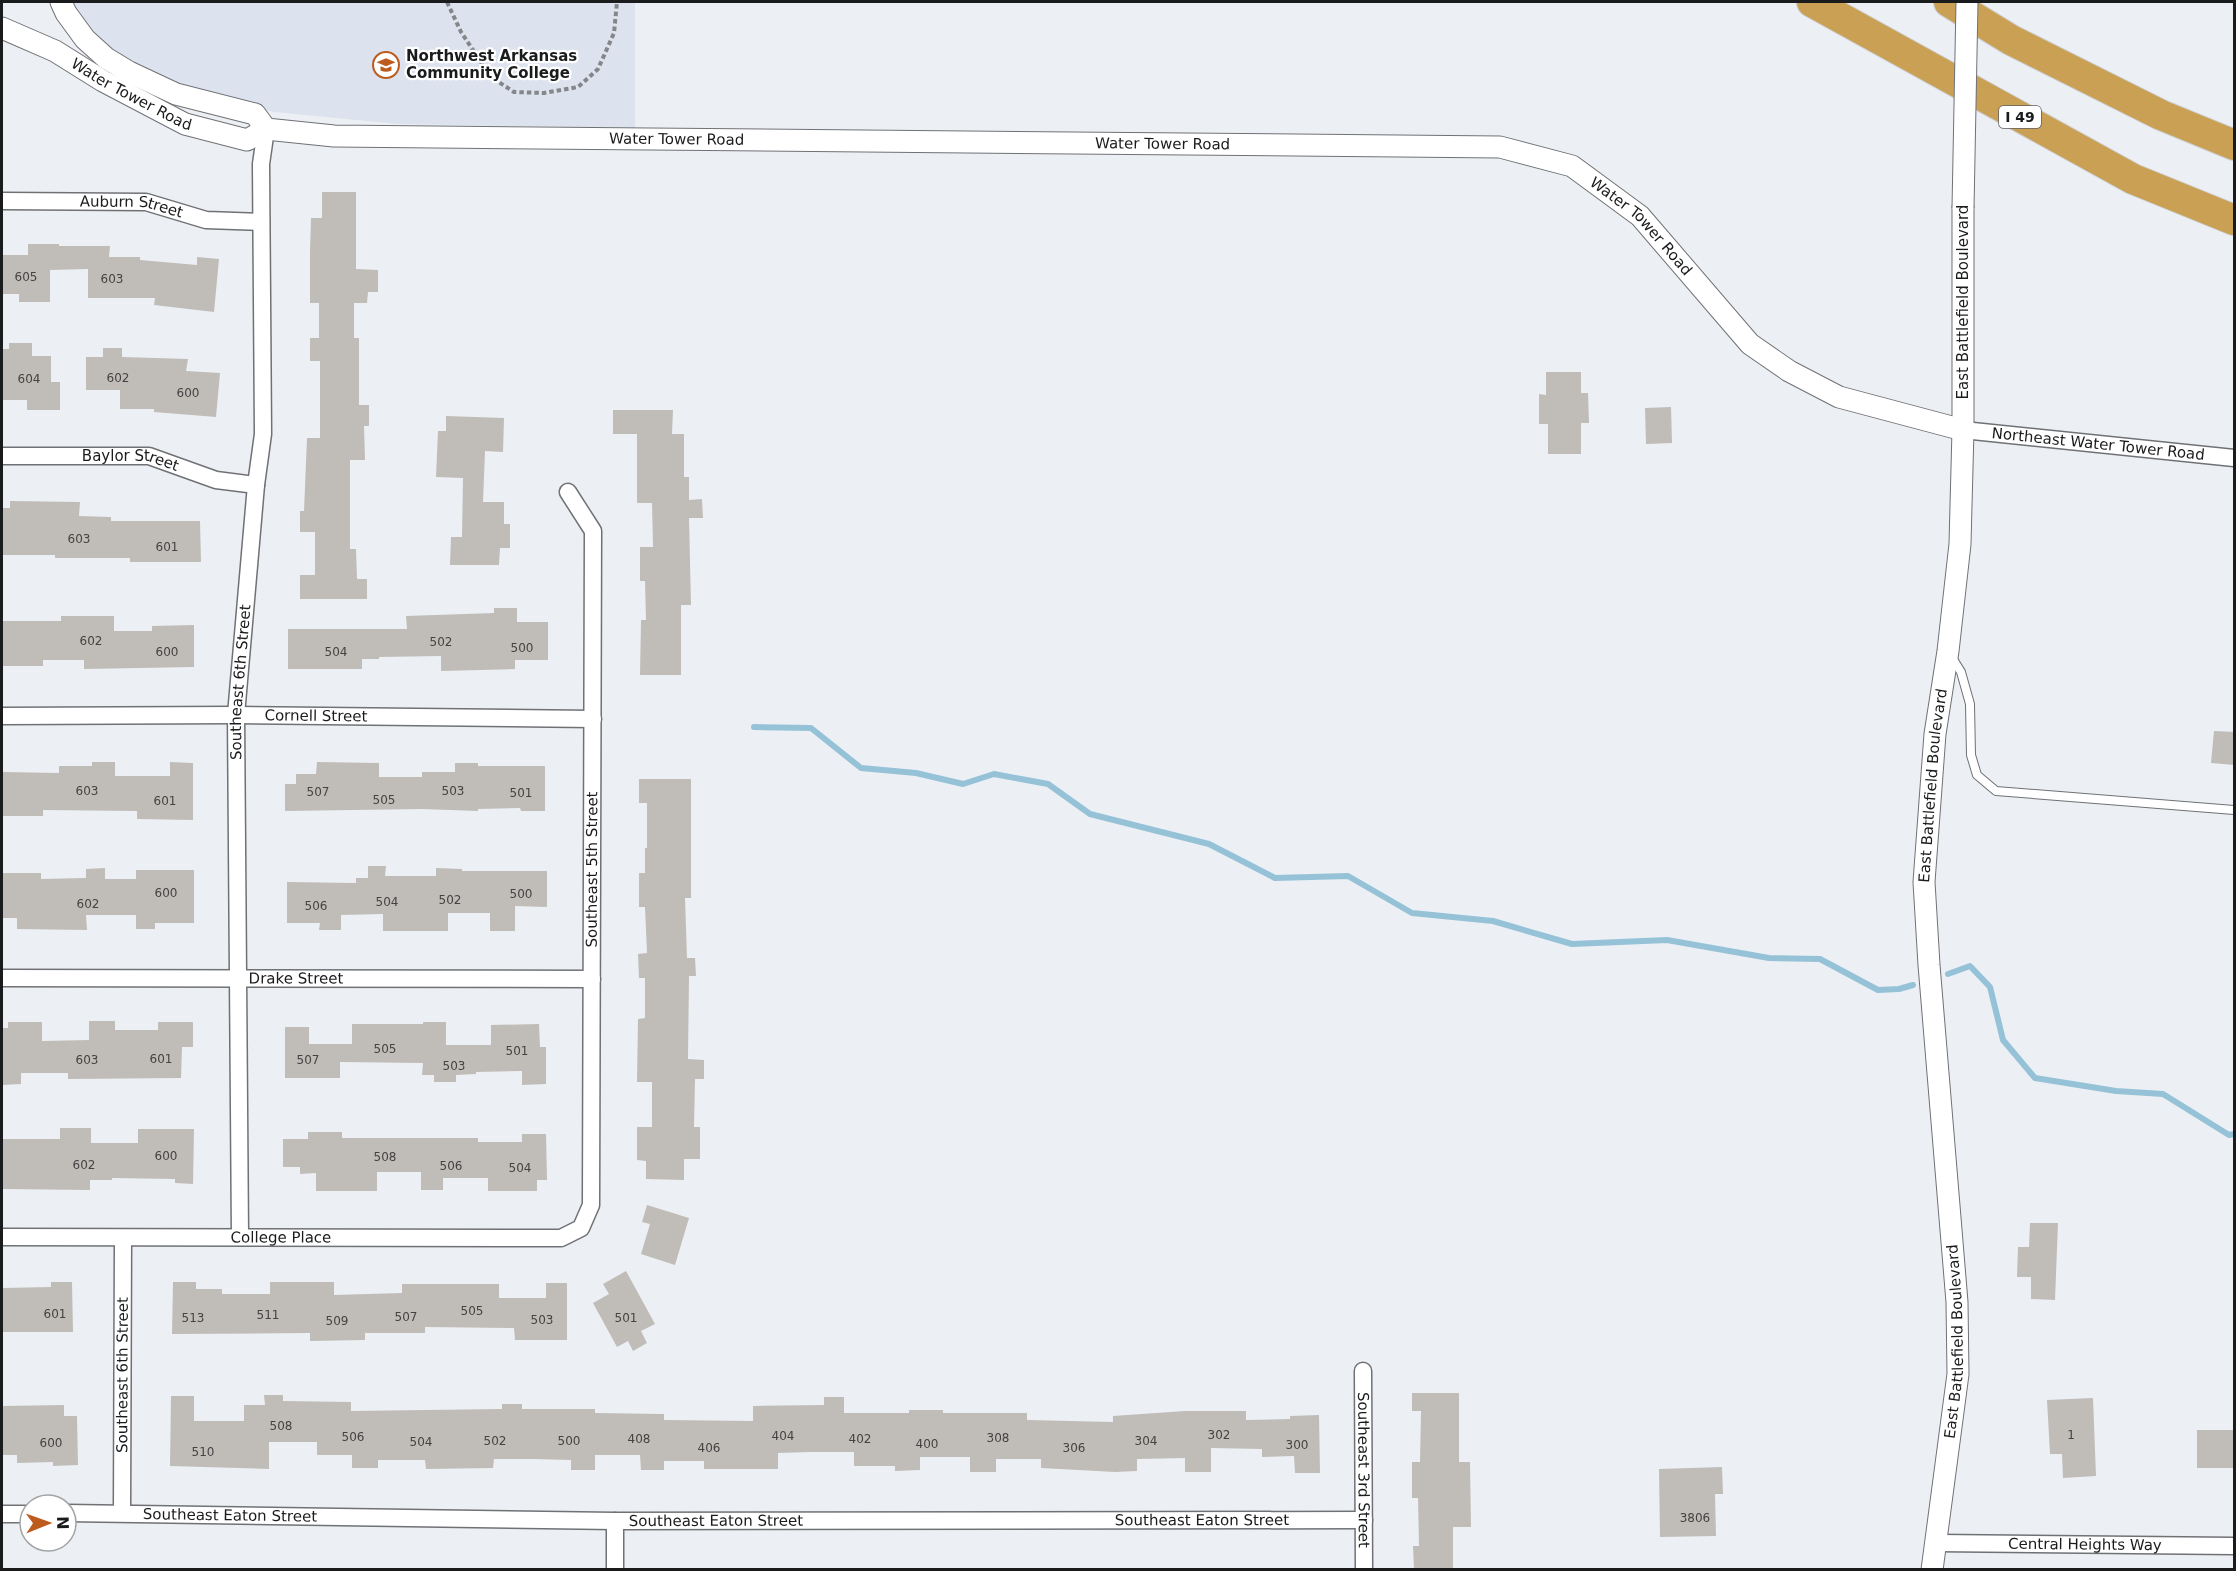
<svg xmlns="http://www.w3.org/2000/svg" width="2236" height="1571" viewBox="0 0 2236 1571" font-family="'DejaVu Sans',sans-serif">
	<rect width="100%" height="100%" fill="#ecf0f4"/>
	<path fill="#dce3ee" d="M 72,2 L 635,2 L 635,128 L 397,124 L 274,112 L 220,100 L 167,80 L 107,49 L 78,16 Z"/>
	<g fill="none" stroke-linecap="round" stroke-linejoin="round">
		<path stroke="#96c2d8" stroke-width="6" d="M 754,727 L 811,728 L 861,768 L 916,773 L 963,784 L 994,774 L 1048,784 L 1090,814 L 1209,844 L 1275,878 L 1348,876 L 1412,913 L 1493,921 L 1572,944 L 1667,940 L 1769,958 L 1820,959 L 1878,990 L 1899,989 L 1913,985
			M 1948,974 L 1970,966 L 1990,987 L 2003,1040 L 2035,1078 L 2116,1091 L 2163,1094 L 2229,1135 L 2234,1134"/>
	</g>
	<path fill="#c0bcb8" d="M 322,192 L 356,192 L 356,269 L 378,270 L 378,292 L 368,292 L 367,303 L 354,303 L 354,338 L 359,338 L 359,405 L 369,405 L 369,426 L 364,426 L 365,460 L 350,460 L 350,549 L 356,549 L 357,579 L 367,579 L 367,599 L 300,599 L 300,575 L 315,575 L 315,532 L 300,532 L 300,511 L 304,511 L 307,438 L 320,438 L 320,361 L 310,361 L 310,338 L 319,338 L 319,303 L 310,303 L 310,252 L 311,218 L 322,218 Z
		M 28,244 L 59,244 L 59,246 L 110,246 L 109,257 L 140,257 L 140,260 L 197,265 L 197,257 L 219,259 L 214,312 L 154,305 L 155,298 L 88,298 L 88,269 L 50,270 L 50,302 L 19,302 L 19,294 L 2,294 L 2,255 L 28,255 Z
		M 9,343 L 32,343 L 32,356 L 51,356 L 51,382 L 60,382 L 60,410 L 27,410 L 27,400 L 2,400 L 2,349 L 9,349 Z
		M 103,348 L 122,348 L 122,357 L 188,359 L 186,371 L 220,373 L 216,417 L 154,412 L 154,409 L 120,409 L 120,390 L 86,390 L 86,357 L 103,357 Z
		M 1546,372 L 1581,372 L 1581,393 L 1588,393 L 1589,423 L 1581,423 L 1581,454 L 1548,454 L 1548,424 L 1539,424 L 1539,394 L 1546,395 Z
		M 1671,407 L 1672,443 L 1646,444 L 1645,408 Z
		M 613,410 L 673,410 L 672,434 L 684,434 L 684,477 L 689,477 L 689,500 L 702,499 L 703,518 L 689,518 L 691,605 L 681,605 L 681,675 L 640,675 L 641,620 L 646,620 L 645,581 L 640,581 L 640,547 L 653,547 L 652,503 L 637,503 L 637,434 L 613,434 Z
		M 446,416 L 504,418 L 503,452 L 485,451 L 483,502 L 504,502 L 504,524 L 510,524 L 510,548 L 500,548 L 499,565 L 450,565 L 451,537 L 462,537 L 463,478 L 436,477 L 438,431 L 446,431 Z
		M 10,501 L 80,502 L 79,516 L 111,517 L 111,521 L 200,521 L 201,562 L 130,562 L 130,558 L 55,558 L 55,555 L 2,555 L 2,508 L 10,508 Z
		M 494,608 L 517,608 L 517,622 L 548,622 L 548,660 L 515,660 L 515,669 L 441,671 L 441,656 L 379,657 L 379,659 L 362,659 L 362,669 L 288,669 L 288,629 L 407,629 L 406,616 L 494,613 Z
		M 61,616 L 114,616 L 114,631 L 152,631 L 152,626 L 194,625 L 194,667 L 84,669 L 84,660 L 43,660 L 43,666 L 2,666 L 2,621 L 61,621 Z
		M 2214,731 L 2235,732 L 2235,765 L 2211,763 Z
		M 92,762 L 115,762 L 115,776 L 170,776 L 170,762 L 193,763 L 193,820 L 137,819 L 137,811 L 43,810 L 43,816 L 2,816 L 2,772 L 59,773 L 59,766 L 92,766 Z
		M 317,762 L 379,763 L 379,777 L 422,777 L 422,772 L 455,772 L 455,763 L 478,763 L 478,766 L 545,766 L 545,811 L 521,811 L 520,808 L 478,809 L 478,811 L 422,809 L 285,811 L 285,784 L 296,784 L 296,774 L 316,774 Z
		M 639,779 L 691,779 L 691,898 L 685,898 L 687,958 L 695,958 L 696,976 L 689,976 L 688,1059 L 704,1060 L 704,1079 L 695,1079 L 694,1127 L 700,1127 L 700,1159 L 684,1159 L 684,1180 L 646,1179 L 646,1161 L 637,1160 L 637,1127 L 652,1127 L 652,1082 L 637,1082 L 638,1019 L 645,1018 L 645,978 L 639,978 L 638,954 L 647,953 L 645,907 L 639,907 L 639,873 L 645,873 L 645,848 L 647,848 L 647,803 L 639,803 Z
		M 368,866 L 386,866 L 385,876 L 436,876 L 436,868 L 462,869 L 462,871 L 547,871 L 547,907 L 515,906 L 515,931 L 490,931 L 490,913 L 448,913 L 448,931 L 383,931 L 383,914 L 341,915 L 341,930 L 319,930 L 320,923 L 287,923 L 287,882 L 356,883 L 356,878 L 368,878 Z
		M 105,868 L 105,879 L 136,879 L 136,870 L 194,870 L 194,923 L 155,923 L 155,929 L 136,929 L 136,915 L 86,915 L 87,930 L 17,929 L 17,918 L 2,918 L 2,873 L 41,873 L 41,879 L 86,878 L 86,869 Z
		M 89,1021 L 115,1021 L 115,1030 L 158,1030 L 158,1022 L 193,1022 L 193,1047 L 182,1047 L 181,1078 L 68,1079 L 68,1073 L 21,1073 L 21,1084 L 2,1085 L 2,1028 L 8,1028 L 8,1022 L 42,1022 L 42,1041 L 89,1040 Z
		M 423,1022 L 446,1022 L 446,1045 L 491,1045 L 491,1025 L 539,1024 L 540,1047 L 546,1047 L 546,1084 L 522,1085 L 522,1071 L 476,1072 L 476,1074 L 456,1075 L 456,1082 L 434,1082 L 434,1075 L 422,1075 L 423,1063 L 340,1062 L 340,1078 L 285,1078 L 285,1027 L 309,1027 L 309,1044 L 352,1044 L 352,1024 L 423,1024 Z
		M 60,1128 L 91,1128 L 91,1143 L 138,1143 L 138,1129 L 194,1129 L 193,1184 L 175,1183 L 175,1179 L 112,1178 L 112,1180 L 90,1180 L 90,1190 L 2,1189 L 2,1139 L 60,1139 Z
		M 308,1132 L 342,1132 L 342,1138 L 478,1138 L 478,1142 L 522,1142 L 522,1134 L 546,1134 L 547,1180 L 537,1180 L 537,1191 L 488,1191 L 488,1178 L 443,1178 L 443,1190 L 421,1190 L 421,1172 L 377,1172 L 377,1191 L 316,1191 L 316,1173 L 300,1174 L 300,1167 L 283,1167 L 283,1139 L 308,1139 Z
		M 647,1205 L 689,1218 L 675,1265 L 641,1254 L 650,1224 L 642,1222 Z
		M 2030,1223 L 2058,1223 L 2055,1300 L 2031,1299 L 2031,1277 L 2017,1277 L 2018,1247 L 2029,1247 Z
		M 626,1271 L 655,1324 L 641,1331 L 647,1343 L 633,1351 L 628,1341 L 617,1347 L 593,1303 L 609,1294 L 603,1284 Z
		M 51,1282 L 72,1282 L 73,1332 L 2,1332 L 2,1288 L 51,1287 Z
		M 173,1282 L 196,1282 L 196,1289 L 222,1289 L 222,1294 L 270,1294 L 270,1282 L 334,1282 L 334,1295 L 402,1293 L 402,1284 L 499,1284 L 499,1298 L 546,1298 L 546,1283 L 567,1283 L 567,1340 L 515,1340 L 514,1328 L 425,1327 L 425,1333 L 365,1333 L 365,1340 L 310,1341 L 310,1333 L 172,1334 Z
		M 1412,1393 L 1459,1393 L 1459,1462 L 1470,1462 L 1471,1527 L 1453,1527 L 1453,1569 L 1414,1569 L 1413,1546 L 1419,1546 L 1418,1498 L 1412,1498 L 1412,1462 L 1420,1462 L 1421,1411 L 1412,1411 Z
		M 264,1395 L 283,1395 L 283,1401 L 351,1402 L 351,1411 L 502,1409 L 502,1404 L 522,1404 L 522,1409 L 595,1409 L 595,1413 L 664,1414 L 664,1420 L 753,1421 L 753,1406 L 824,1405 L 824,1397 L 844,1397 L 844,1413 L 909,1413 L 909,1410 L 943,1410 L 943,1413 L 1027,1413 L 1027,1420 L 1113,1422 L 1113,1416 L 1185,1411 L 1246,1411 L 1246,1420 L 1290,1419 L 1290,1416 L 1319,1415 L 1320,1473 L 1295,1473 L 1294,1456 L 1262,1457 L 1262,1449 L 1211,1448 L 1211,1472 L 1185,1472 L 1185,1458 L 1137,1459 L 1137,1471 L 1115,1472 L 1041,1468 L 1041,1459 L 996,1459 L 996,1472 L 970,1472 L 970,1457 L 920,1457 L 920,1470 L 895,1471 L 895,1466 L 854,1466 L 854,1452 L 810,1452 L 778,1453 L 778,1469 L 704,1469 L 704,1461 L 664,1461 L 664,1470 L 641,1470 L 640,1455 L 595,1455 L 595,1470 L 571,1470 L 571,1460 L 533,1459 L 494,1459 L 493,1468 L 426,1469 L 425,1460 L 378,1460 L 378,1468 L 352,1468 L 352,1455 L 317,1455 L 317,1442 L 269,1442 L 269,1469 L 170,1466 L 171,1396 L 194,1396 L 194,1421 L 244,1421 L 244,1405 L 265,1405 Z
		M 2093,1398 L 2096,1476 L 2063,1478 L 2062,1454 L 2050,1454 L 2047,1400 Z
		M 64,1405 L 64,1416 L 77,1416 L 78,1465 L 53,1466 L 53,1462 L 17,1463 L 17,1455 L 2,1455 L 2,1406 Z
		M 2197,1430 L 2235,1430 L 2235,1468 L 2197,1468 Z
		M 1722,1467 L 1723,1494 L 1715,1494 L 1716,1536 L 1660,1537 L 1659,1469 Z"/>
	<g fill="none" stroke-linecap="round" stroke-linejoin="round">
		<defs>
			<path id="service" d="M 1951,656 L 1961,672 L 1970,704 L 1971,755 L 1977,775 L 1996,791 L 2234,810"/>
			<g id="minor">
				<path id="s1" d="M 2,201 L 146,202 L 206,220 L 261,222"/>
				<path id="s2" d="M 1963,430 L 2234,458"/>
				<path id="s3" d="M 2,456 L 149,456 L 216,480 L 256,485"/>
				<path id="s4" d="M 2,716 L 236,715 L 593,719"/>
				<path id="s5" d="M 2,978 L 592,979"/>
				<path id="s6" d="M 2,1237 L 561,1238 L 581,1228 L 591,1205 L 593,531 L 568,492"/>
				<path id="s7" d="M 240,1237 L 236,715 L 256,485 L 263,434 L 261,164 L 266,129"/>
				<path id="s8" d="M 1363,1371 L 1364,1570"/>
				<path id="s9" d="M 66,1513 L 615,1521 L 1364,1520"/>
				<path id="s10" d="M 122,1513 L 123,1238"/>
				<path d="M 2,1514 L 30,1514"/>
				<path id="s11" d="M 1937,1543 L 2234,1546"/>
				<path d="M 615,1570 L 615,1521"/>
			</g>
			<g id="tertiary">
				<path d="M 61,2 L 66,13 L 85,39 L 106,58 L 129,72 L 176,94 L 255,114 L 266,129"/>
				<path id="s12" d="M 2,28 L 55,51 L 103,81 L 185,124 L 247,140 L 266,129 L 334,136 L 1500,147 L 1572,166 L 1640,216 L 1750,344 L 1789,371 L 1839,397 L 1963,430"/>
				<path id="s13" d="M 1932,1570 L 1958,1374 L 1957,1302 L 1929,965 L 1924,882 L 1935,734 L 1948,651 L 1960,544 L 1963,430 L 1963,208"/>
			</g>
			<path id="motorway" d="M 1812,2 L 2133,179 L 2234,220
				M 1949,2 L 2011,40 L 2161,115 L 2234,145"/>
		</defs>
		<use href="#service" stroke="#6f7175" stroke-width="10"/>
		<use href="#minor" stroke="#6f7175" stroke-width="19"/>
		<use href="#tertiary" stroke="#6f7175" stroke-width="23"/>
		<use href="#motorway" stroke="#cdcdcd" stroke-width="32"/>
		<path stroke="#848689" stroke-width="4" stroke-dasharray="4.5 3" stroke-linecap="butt" d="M 447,2 L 461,32 L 491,77 L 514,92 L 544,93 L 578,87 L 598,69 L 614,33 L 617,2"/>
		<use href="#service" stroke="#fff" stroke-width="8"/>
		<use href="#minor" stroke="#fff" stroke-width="16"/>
		<use href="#tertiary" stroke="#fff" stroke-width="21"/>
		<use href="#motorway" stroke="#c9a054" stroke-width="30"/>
		<defs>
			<path id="tertiary-bridge" d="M 1963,208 L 1967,2"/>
		</defs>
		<use href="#tertiary-bridge" stroke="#6f7175" stroke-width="23" stroke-linecap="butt"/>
		<use href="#tertiary-bridge" stroke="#fff" stroke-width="21"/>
	</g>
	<defs>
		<symbol id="university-ring" viewBox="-11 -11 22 22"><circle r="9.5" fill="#fff" stroke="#bc5b1d" stroke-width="1.5"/><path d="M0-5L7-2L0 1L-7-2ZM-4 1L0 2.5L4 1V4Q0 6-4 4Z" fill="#bc5b1d"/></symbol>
	</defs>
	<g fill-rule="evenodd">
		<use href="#university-ring" x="371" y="50" width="30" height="30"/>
	</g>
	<g text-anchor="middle" stroke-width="4.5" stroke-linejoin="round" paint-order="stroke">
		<g font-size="12" fill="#444343">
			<text x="26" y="281">605</text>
			<text x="112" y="283">603</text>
			<text x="118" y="382">602</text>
			<text x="29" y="383">604</text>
			<text x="188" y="397">600</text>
			<text x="79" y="543">603</text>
			<text x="167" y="551">601</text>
			<text x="91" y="645">602</text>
			<text x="441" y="646">502</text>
			<text x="522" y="652">500</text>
			<text x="167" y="656">600</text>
			<text x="336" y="656">504</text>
			<text x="87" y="795">603</text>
			<text x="453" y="795">503</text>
			<text x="318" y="796">507</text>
			<text x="521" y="797">501</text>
			<text x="384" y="804">505</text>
			<text x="165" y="805">601</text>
			<text x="166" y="897">600</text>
			<text x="521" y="898">500</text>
			<text x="450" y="904">502</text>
			<text x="387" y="906">504</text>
			<text x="88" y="908">602</text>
			<text x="316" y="910">506</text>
			<text x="385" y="1053">505</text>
			<text x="517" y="1055">501</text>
			<text x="161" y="1063">601</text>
			<text x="87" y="1064">603</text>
			<text x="308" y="1064">507</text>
			<text x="454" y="1070">503</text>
			<text x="166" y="1160">600</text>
			<text x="385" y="1161">508</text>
			<text x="84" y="1169">602</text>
			<text x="451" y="1170">506</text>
			<text x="520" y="1172">504</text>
			<text x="472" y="1315">505</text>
			<text x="55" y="1318">601</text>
			<text x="268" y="1319">511</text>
			<text x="406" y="1321">507</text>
			<text x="193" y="1322">513</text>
			<text x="626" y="1322">501</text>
			<text x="542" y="1324">503</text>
			<text x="337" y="1325">509</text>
			<text x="281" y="1430">508</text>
			<text x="1219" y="1439">302</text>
			<text x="2071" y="1439">1</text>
			<text x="783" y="1440">404</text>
			<text x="353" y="1441">506</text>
			<text x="998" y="1442">308</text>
			<text x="639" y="1443">408</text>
			<text x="860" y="1443">402</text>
			<text x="495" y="1445">502</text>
			<text x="569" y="1445">500</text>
			<text x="1146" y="1445">304</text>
			<text x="421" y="1446">504</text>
			<text x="51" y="1447">600</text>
			<text x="927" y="1448">400</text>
			<text x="1297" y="1449">300</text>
			<text x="709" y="1452">406</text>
			<text x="1074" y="1452">306</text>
			<text x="203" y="1456">510</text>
			<text x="1695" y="1522">3806</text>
		</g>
		<rect fill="#fff" stroke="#5f5f60" stroke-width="1.5" x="1999" y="106" width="42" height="22" rx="4.5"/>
		<g font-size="14" font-weight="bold" fill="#1a1b1c">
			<text x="2020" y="122">I 49</text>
		</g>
		<g font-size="15" font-weight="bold" fill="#1a1b1c" stroke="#fff" text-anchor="start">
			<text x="406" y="61">Northwest Arkansas<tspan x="406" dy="17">Community College</tspan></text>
		</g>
		<g font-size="15" fill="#1a1b1c" stroke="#fff">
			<text dy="5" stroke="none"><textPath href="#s12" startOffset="146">Water Tower Road</textPath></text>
			<text dy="5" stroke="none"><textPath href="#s12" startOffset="704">Water Tower Road</textPath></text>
			<text dy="5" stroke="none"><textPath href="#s12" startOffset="1190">Water Tower Road</textPath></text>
			<text dy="5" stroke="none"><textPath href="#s1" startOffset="130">Auburn Street</textPath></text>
			<text dy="5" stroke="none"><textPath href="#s12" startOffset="1694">Water Tower Road</textPath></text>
			<text transform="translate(1963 302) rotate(-90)" y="5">East Battlefield Boulevard</text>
			<text dy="5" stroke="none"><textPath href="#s2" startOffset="136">Northeast Water Tower Road</textPath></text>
			<text dy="5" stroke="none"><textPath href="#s3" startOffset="129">Baylor Street</textPath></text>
			<text dy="5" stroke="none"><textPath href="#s7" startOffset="555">Southeast 6th Street</textPath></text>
			<text dy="5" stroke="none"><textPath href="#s4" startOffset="314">Cornell Street</textPath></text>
			<text dy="5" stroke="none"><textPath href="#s13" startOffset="788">East Battlefield Boulevard</textPath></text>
			<text dy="5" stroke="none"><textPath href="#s6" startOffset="942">Southeast 5th Street</textPath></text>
			<text dy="5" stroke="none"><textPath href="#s5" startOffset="294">Drake Street</textPath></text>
			<text dy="5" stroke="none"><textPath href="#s6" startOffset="279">College Place</textPath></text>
			<text dy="5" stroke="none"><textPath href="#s13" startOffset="230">East Battlefield Boulevard</textPath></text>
			<text dy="5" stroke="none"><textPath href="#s10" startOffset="138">Southeast 6th Street</textPath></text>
			<text dy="5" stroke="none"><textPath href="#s8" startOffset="99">Southeast 3rd Street</textPath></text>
			<text dy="5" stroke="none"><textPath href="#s9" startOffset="164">Southeast Eaton Street</textPath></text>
			<text dy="5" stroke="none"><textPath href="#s9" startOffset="1136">Southeast Eaton Street</textPath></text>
			<text dy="5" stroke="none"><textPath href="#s9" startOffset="650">Southeast Eaton Street</textPath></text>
			<text dy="5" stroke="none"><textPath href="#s11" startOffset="148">Central Heights Way</textPath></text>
		</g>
	</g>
	<rect width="2236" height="1571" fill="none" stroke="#1a1b1c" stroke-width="6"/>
	<g transform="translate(48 1523) rotate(89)"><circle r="28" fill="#ffffff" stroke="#a3a4a4" stroke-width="1.5"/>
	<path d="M0-4.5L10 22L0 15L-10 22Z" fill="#bc5b1d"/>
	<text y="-9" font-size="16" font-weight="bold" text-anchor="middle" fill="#1a1b1c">N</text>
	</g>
</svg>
